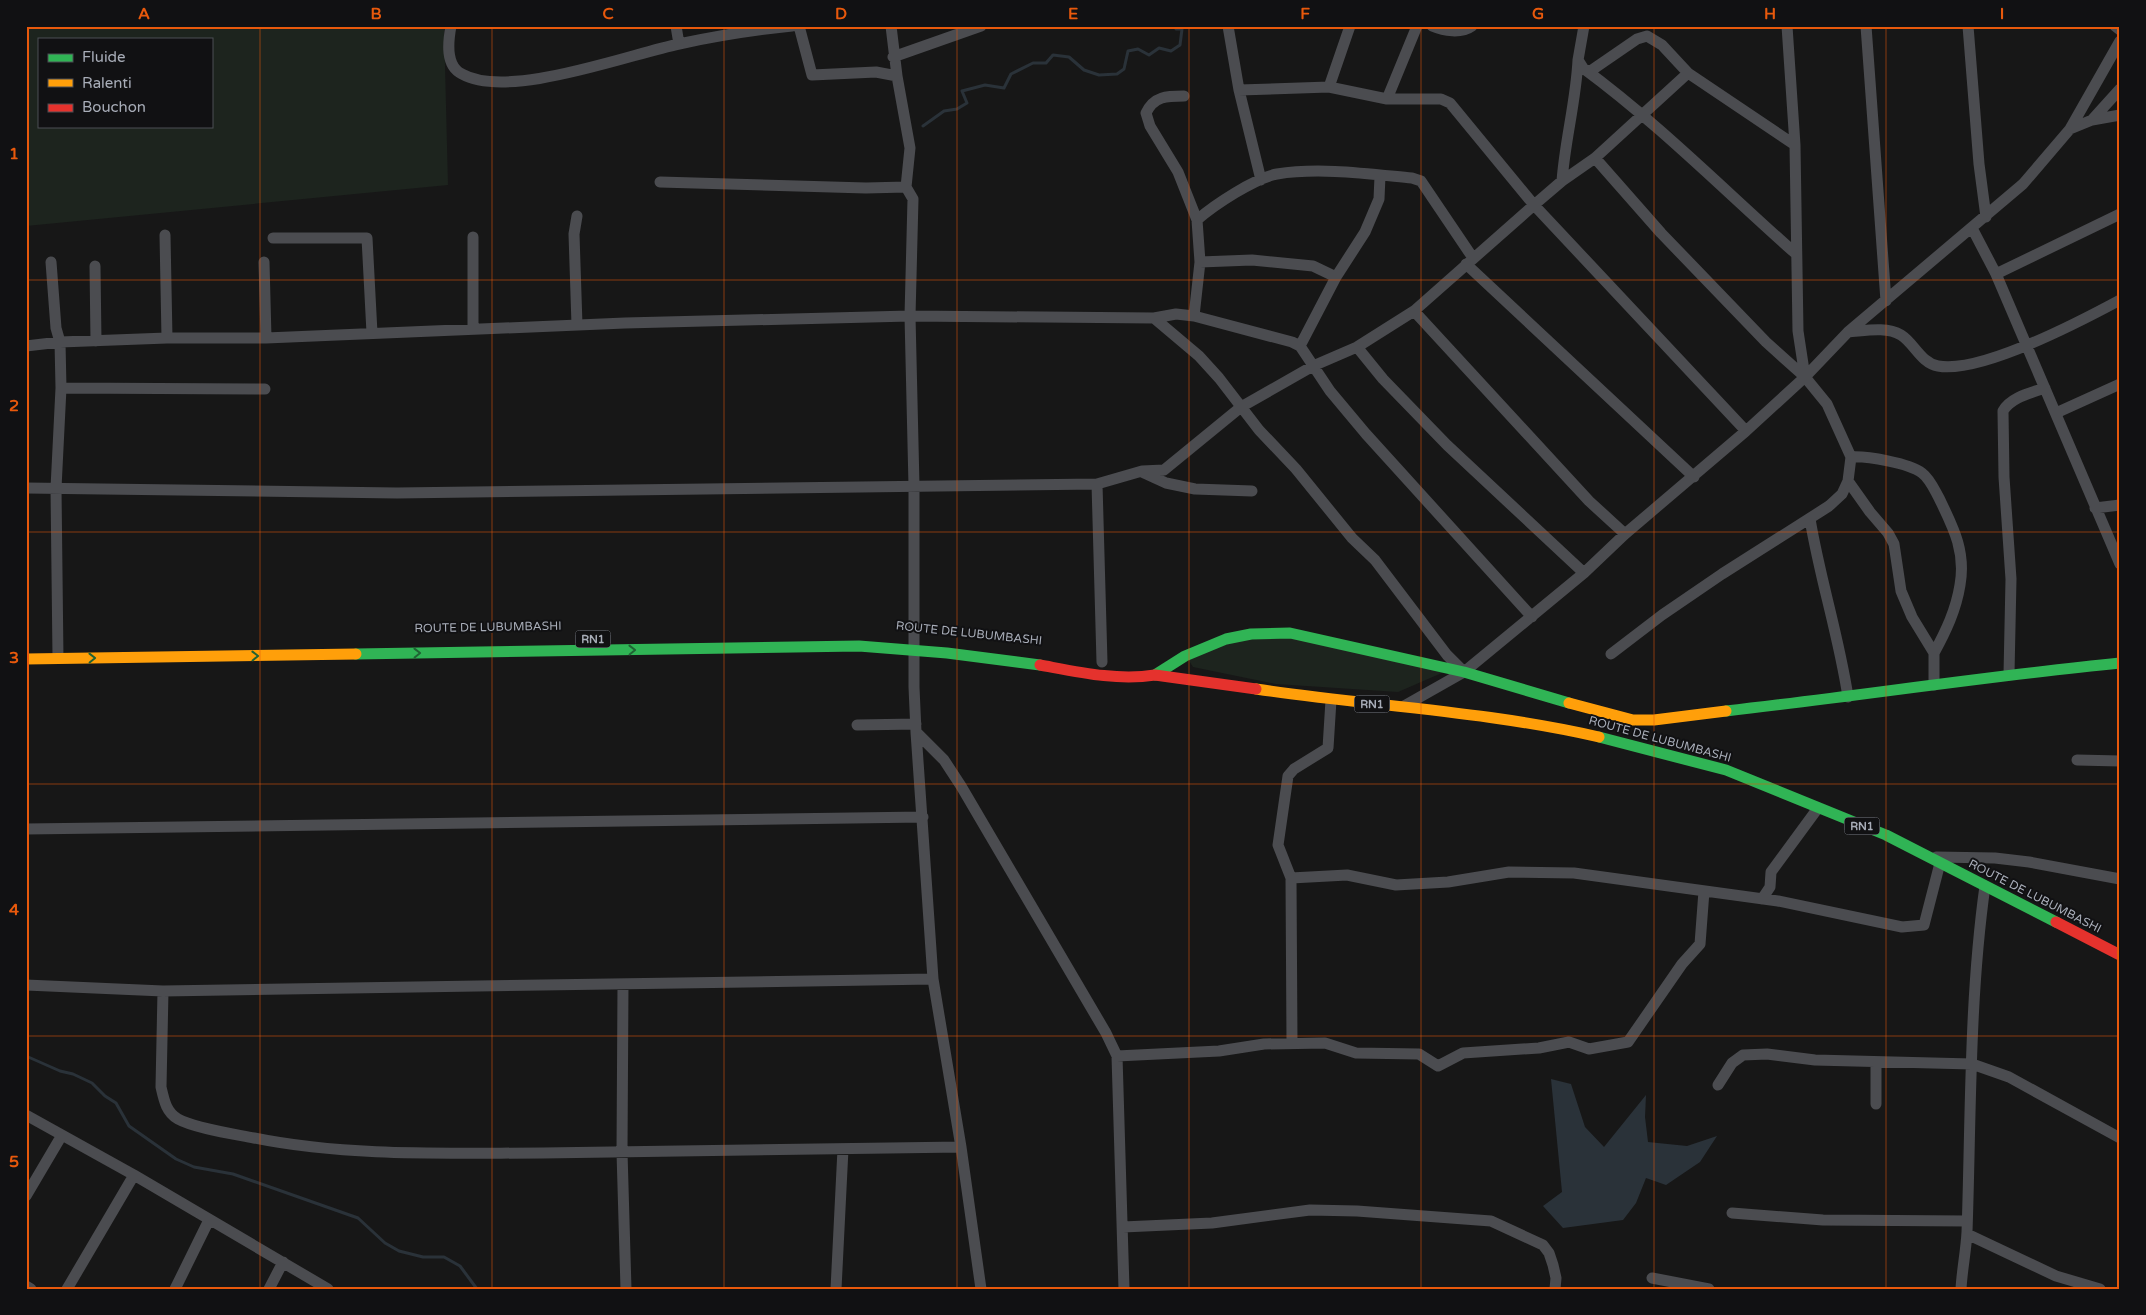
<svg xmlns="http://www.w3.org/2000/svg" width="2146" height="1315" viewBox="0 0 2146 1315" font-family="'Varela Round',sans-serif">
	<rect width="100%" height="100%" fill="#171717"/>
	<path fill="#1d241e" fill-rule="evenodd" d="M 26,26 L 444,26 L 448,185 L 26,226 ZM 39,39 L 211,39 L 211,126 L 39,126 Z
		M 1292,635 L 1444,672 L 1398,692 L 1276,684 L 1193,667 L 1188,659 L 1232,640 Z"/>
	<path fill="#2a3239" d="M 1551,1079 L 1571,1084 L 1585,1127 L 1604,1147 L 1646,1095 L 1645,1117 L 1648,1142 L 1687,1146 L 1717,1136 L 1700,1162 L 1666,1185 L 1646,1178 L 1636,1203 L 1623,1220 L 1563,1228 L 1543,1206 L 1562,1192 Z"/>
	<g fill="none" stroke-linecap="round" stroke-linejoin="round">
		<path stroke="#2a3239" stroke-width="3" d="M 923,126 L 944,111 L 957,109 L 967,103 L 962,91 L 985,85 L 1004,88 L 1011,74 L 1033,63 L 1046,63 L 1053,55 L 1069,57 L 1084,70 L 1099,75 L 1117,74 L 1124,69 L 1128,51 L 1138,49 L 1149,55 L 1159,48 L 1171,51 L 1180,45 L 1182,29 L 1176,29 L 1174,26
			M 26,1056 L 60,1071 L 73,1074 L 92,1083 L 105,1096 L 116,1103 L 129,1126 L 176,1159 L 194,1167 L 233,1174 L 358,1218 L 385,1243 L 399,1251 L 423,1257 L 444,1257 L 460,1266 L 477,1289"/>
		<path stroke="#4b4c50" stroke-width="11" d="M 451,26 C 448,42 445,66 462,74 C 508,100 627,55 679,44 C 716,36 754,30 792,26
			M 676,26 L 679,44
			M 799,26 L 812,75 L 876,72 L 897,76 L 910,148 L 906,187 L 913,199 L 910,316 L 914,486 L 914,687 L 916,732 L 933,979 L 961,1147 L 981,1289
			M 891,26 L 897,76
			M 1228,26 L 1239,90 L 1261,180
			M 1432,26 C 1444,31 1461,34 1472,26
			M 1584,26 L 1578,60 L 1583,68 C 1659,124 1725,191 1795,253
			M 1787,26 L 1795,145 L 1798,331 L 1805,377
			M 1866,26 L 1886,301
			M 1968,26 L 1979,164 L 1986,217
			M 2115,26 L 2120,30
			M 893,57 L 981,26
			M 1589,72 L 1637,39 L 1647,36 L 1662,45 L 1688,73 L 1795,145
			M 1329,87 L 1350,26
			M 1239,90 L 1329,87 L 1387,99 L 1441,99 L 1450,103 L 1534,205 L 1746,431
			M 1184,96 C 1167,96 1154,96 1146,113 L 1150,126 L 1178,172 L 1197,220
			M 1387,99 L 1417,26
			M 2092,120 L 2120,89
			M 2070,129 L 2092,120 L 2120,115
			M 1595,158 L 1661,233 L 1766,342 L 1805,377 L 1827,404 L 1851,457 L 1848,481 L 1842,494 L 1829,506 L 1722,574 L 1662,615 L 1611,654
			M 1562,181 C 1565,140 1576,101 1578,60
			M 660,182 L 866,188 L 906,187
			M 1972,228 L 1996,274 L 2120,564
			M 165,235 L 167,338
			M 273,238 L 367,238 L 372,333
			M 264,262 L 266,338
			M 1200,262 L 1197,220 C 1214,205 1255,178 1277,174 C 1319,167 1370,174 1412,178 L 1421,181 L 1473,258
			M 1466,264 L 1694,477
			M 95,266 L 96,341
			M 1996,274 L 2120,214
			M 1414,311 L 1589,501 L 1625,534
			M 1194,316 L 1200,262 L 1252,260 L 1313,266 L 1336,277
			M 1154,318 L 1199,356 L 1219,378 L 1259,430 L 1296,469 L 1352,538 L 1375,560 L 1447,655 L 1464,672
			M 577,325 L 574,234 L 577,216
			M 473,329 L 473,237
			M 1848,332 C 1864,331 1886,326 1901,335 C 1914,343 1921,363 1938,366 C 1981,374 2081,321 2120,300
			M 26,346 L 60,342 L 56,328 L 51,262
			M 1300,346 L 1336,277 L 1365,232 L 1379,199 L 1380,176
			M 1357,347 L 1383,379 L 1447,445 L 1584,573
			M 61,388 L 265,389
			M 2056,413 L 2120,384
			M 1851,457 C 1867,456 1909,463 1922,473 C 1930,479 1934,489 1939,498 C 1953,527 1966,551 1960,585 C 1956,610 1946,631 1934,653
			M 1142,472 L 1166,483 L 1195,489 L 1252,491
			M 1848,481 L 1870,512 L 1888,533 L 1894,544 L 1901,591 L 1912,617 L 1934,653 L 1934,685
			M 1097,484 L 1102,662
			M 26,488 L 397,493 L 1097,484 L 1142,471 L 1164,470 L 1241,407 L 1313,366 L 1357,347 L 1414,311 L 1534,205 L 1562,181 L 1595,158 L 1688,73
			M 2095,508 L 2120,505
			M 1810,519 C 1820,579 1839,637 1848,697
			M 58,658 L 56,488 L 61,388 L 60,342 L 167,338 L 266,338 L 625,323 L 910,316 L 1154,318 L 1176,314 L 1194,316 L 1292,342 L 1300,346 L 1330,391 L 1366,434 L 1532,617
			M 2009,674 L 2011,579 L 2004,477 L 2003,411 C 2011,397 2031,393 2045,388
			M 1331,700 L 1328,748 L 1294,769 L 1288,776 L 1278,845 L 1291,878 L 1347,875 L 1396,885 L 1448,882 L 1509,872 L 1574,873 L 1778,901 L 1902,927 L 1924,925 L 1940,863
			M 1404,706 L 1464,672 L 1584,573 L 1625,534 L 1746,431 L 1805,377 L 1848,332 L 2023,184 L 2070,129 L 2120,41
			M 857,725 L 916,724
			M 916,732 L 944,760 L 961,786 L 1106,1033 L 1117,1056 L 1124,1289
			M 2077,760 L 2120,761
			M 26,829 L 923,817
			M 1936,857 L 1995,858 L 2029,862 L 2120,879
			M 1291,878 L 1292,1043
			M 1762,899 L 1770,887 L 1771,872 L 1818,808
			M 623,984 L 622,1152 L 626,1289
			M 26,985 L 163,991 L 933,979
			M 163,991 L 161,1087 C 164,1100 166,1112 178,1119 C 194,1128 234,1134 254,1138 C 348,1157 447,1153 543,1153 C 682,1152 821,1149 961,1147
			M 1117,1056 L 1219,1051 L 1264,1044 L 1325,1043 L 1356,1053 L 1419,1054 L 1438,1066 L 1463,1053 L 1539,1048 L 1569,1042 L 1589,1049 L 1628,1042 L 1682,964 L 1700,944 L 1704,891
			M 1876,1062 L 1876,1104
			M 1718,1085 L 1732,1063 L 1743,1055 L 1767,1054 L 1815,1060 L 1972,1064 L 2009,1077 L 2120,1138
			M 26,1115 L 134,1175 L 328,1289
			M 26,1196 L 62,1135
			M 1732,1213 L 1823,1220 L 1967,1221
			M 1123,1227 L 1212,1223 L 1310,1210 L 1357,1211 L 1491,1221 L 1543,1245 L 1549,1253 L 1553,1265 L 1556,1278 L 1555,1289
			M 1967,1234 L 2056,1276 L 2100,1289
			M 1652,1278 L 1709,1289
			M 26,1286 L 31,1289
			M 67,1289 L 134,1175
			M 175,1289 L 209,1220
			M 269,1289 L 283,1262
			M 836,1289 L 843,1149
			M 1961,1289 C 1962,1270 1966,1251 1967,1232 C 1971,1117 1969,1000 1985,886"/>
		<path stroke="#30b455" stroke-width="11" d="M 356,654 L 859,646 L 947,653 L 1040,665
			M 1155,675 L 1185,656 L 1226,639 L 1251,634 L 1290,633 L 1464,672 L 1569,703
			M 1726,711 C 1858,696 1988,676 2120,663
			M 1599,737 L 1726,770 L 1886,835 L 2056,922"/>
		<path stroke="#ff9f0a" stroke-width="11" d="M 26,659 L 356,654
			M 1256,689 C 1370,706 1486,711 1599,737
			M 1569,703 L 1633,720 L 1654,720 L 1726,711"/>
		<path stroke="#e5322d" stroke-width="11" d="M 1040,665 C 1078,672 1117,681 1155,675 L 1256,689
			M 2056,922 L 2120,955"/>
	</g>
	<defs><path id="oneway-chevron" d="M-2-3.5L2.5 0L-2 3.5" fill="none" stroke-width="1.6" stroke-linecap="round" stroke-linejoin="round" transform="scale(1.25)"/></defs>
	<g stroke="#206234">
		<use href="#oneway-chevron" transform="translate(632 650) rotate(-1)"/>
		<use href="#oneway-chevron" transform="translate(417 653) rotate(-1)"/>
		<use href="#oneway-chevron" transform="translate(255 656) rotate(-1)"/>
		<use href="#oneway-chevron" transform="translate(92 658) rotate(-1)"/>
	</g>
	<path fill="none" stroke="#e8590c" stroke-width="1" stroke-opacity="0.55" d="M 260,26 L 260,1289M 492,26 L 492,1289M 724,26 L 724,1289M 957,26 L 957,1289M 1189,26 L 1189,1289M 1421,26 L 1421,1289M 1654,26 L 1654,1289M 1886,26 L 1886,1289M 26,280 L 2120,280M 26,532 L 2120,532M 26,784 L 2120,784M 26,1036 L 2120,1036"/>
	<g text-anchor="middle" stroke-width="4" stroke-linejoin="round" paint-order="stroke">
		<g fill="#111113" stroke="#7b7e86" stroke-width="1">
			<rect x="575.5" y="630.5" width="35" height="17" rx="4"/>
			<rect x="1354.5" y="695.5" width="35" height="17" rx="4"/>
			<rect x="1844.5" y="817.5" width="35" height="17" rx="4"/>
		</g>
		<g font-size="11" font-weight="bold" fill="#a8adb8">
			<text x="593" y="643">RN1</text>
			<text x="1372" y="708">RN1</text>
			<text x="1862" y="830">RN1</text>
		</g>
		<g font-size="12" fill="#a8adb8" stroke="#111113">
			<text transform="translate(488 627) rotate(-1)" y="4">ROUTE DE LUBUMBASHI</text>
			<text transform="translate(969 633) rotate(6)" y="4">ROUTE DE LUBUMBASHI</text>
			<text transform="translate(1660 739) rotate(15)" y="4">ROUTE DE LUBUMBASHI</text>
			<text transform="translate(2035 896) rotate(27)" y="4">ROUTE DE LUBUMBASHI</text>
		</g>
	</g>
	<rect width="2146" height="1315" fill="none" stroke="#111113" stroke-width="55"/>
	<rect x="38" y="38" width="175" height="90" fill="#111113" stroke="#4d4f55"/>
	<rect x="48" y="54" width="25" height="8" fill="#30b455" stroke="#4d4f55"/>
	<text x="82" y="62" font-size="15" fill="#a8adb8">Fluide</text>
	<rect x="48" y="79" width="25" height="8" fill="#ff9f0a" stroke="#4d4f55"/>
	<text x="82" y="88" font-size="15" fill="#a8adb8">Ralenti</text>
	<rect x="48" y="104" width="25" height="8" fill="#e5322d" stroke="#4d4f55"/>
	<text x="82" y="112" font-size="15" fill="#a8adb8">Bouchon</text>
	<rect x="28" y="28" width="2090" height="1260" fill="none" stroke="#e8590c" stroke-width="2"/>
	<g font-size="16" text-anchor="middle" font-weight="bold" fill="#e8590c">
		<text x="144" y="19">A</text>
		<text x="376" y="19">B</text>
		<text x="608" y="19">C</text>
		<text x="841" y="19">D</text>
		<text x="1073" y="19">E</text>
		<text x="1305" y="19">F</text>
		<text x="1538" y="19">G</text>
		<text x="1770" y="19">H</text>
		<text x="2002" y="19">I</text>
		<text x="14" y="159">1</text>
		<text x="14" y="411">2</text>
		<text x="14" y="663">3</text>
		<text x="14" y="915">4</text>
		<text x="14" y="1167">5</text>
	</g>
</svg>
